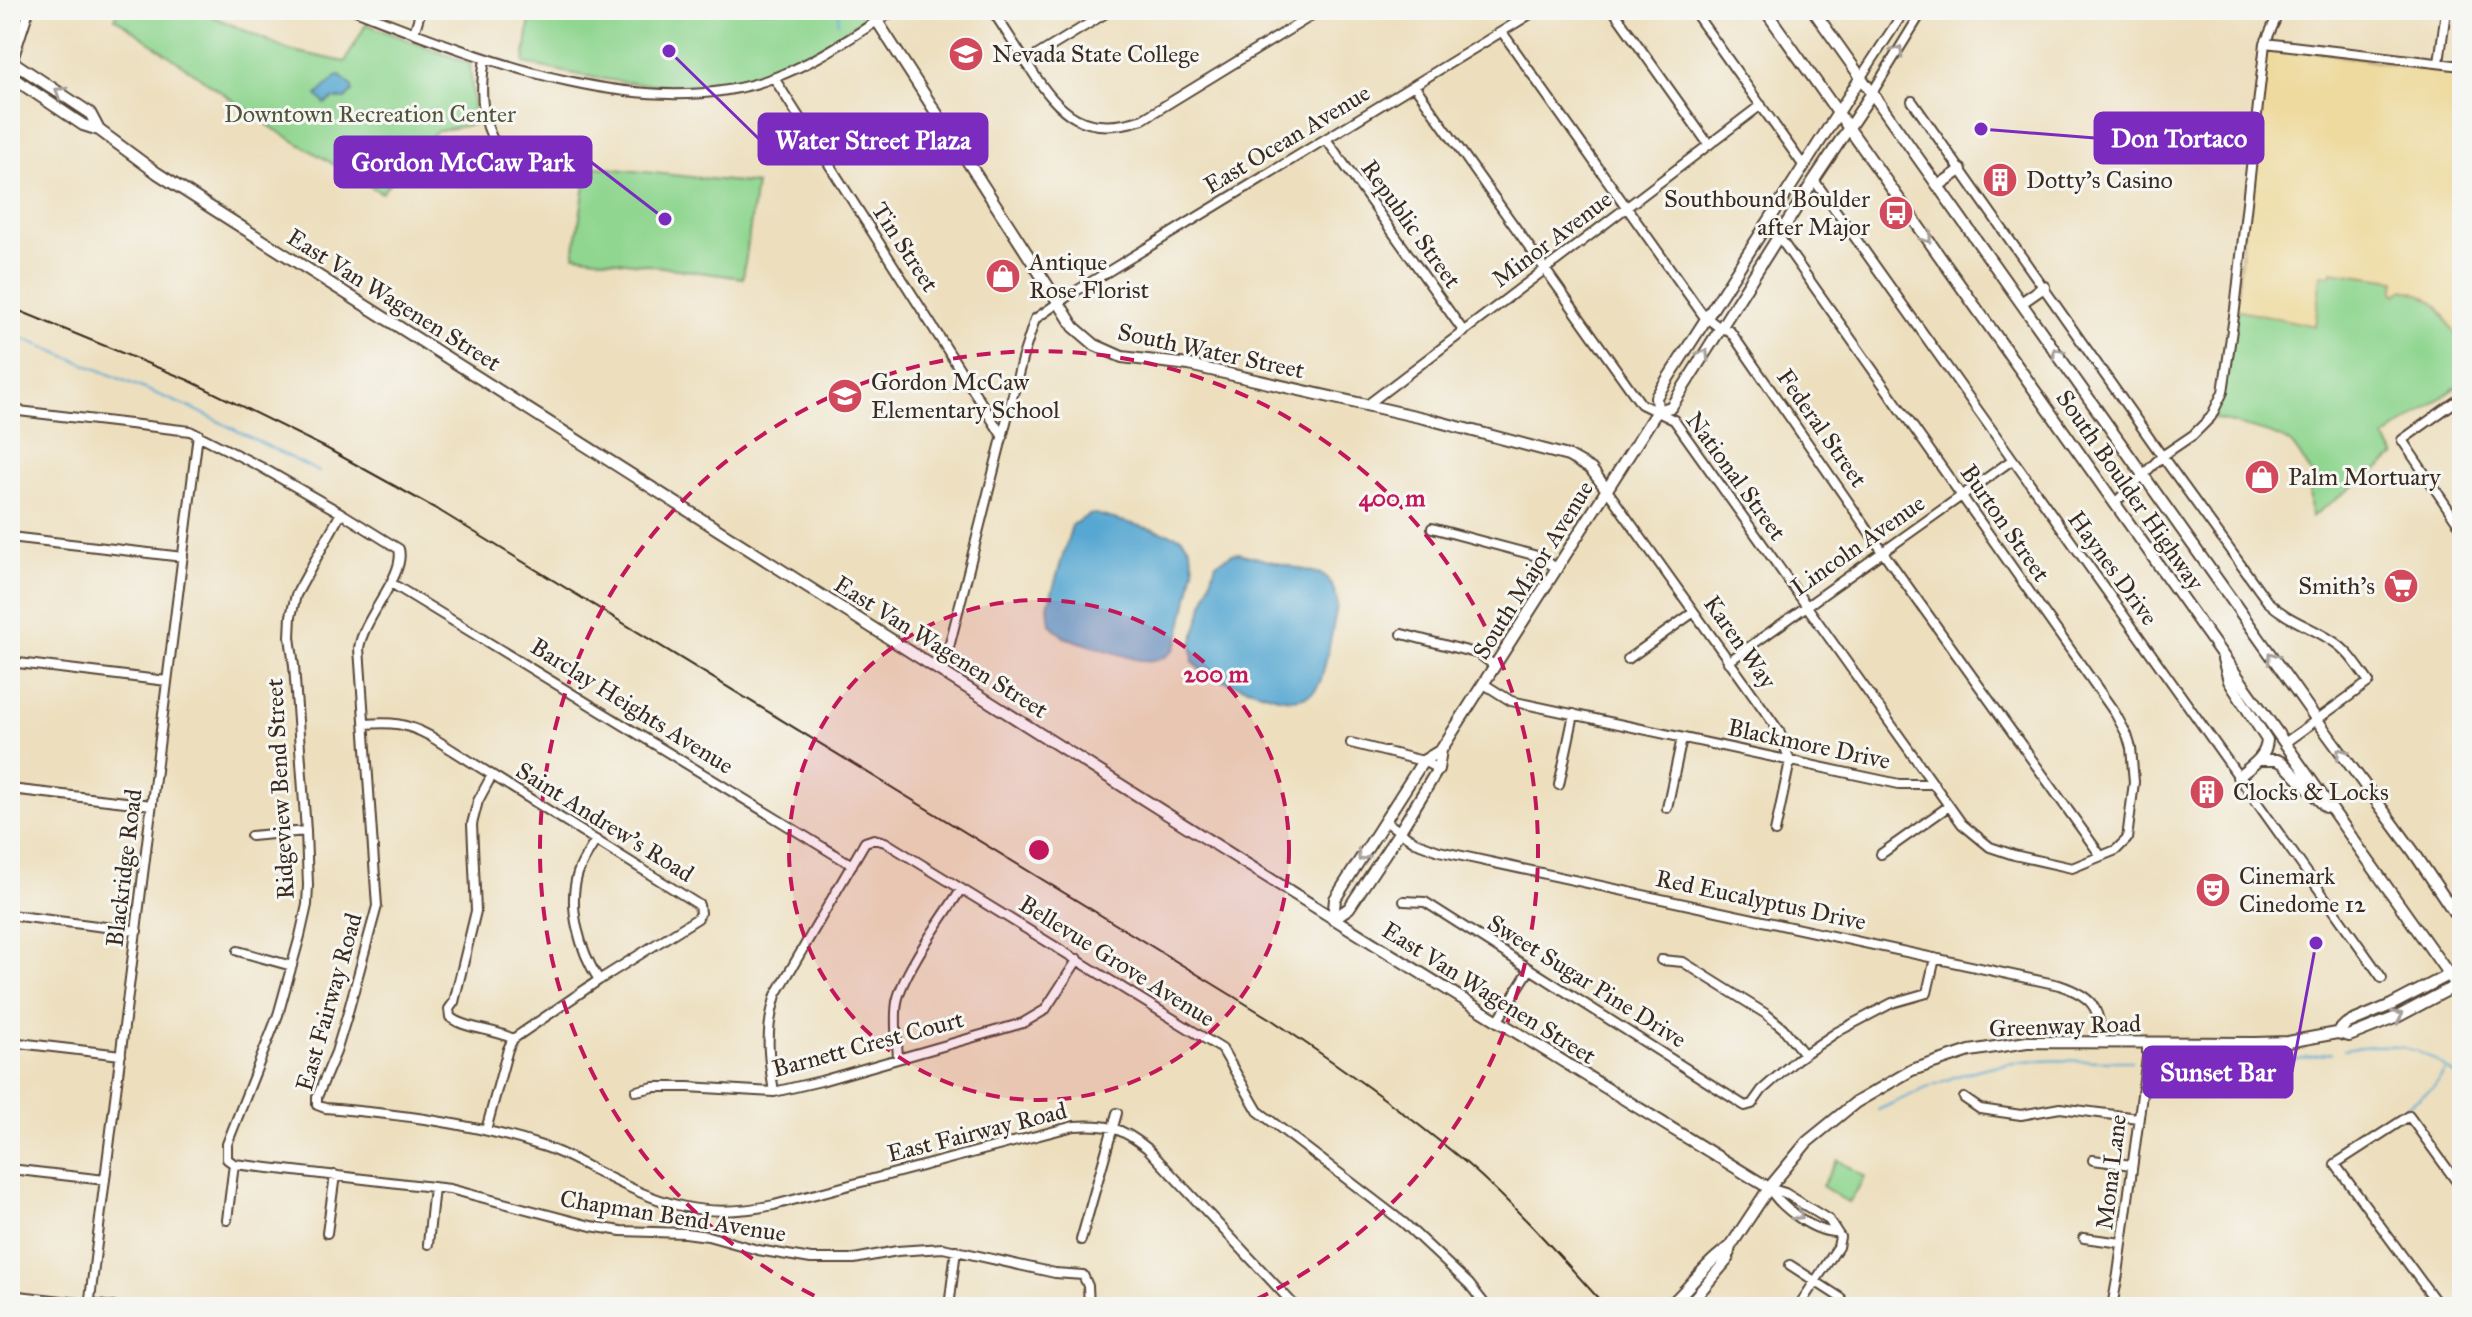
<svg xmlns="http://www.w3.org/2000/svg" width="2472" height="1317" viewBox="0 0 2472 1317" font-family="'IM FELL Great Primer',serif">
	<rect width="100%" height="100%" fill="#f6f6f2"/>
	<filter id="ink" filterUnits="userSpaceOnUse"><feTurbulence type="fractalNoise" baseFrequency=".0125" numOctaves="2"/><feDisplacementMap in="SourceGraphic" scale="16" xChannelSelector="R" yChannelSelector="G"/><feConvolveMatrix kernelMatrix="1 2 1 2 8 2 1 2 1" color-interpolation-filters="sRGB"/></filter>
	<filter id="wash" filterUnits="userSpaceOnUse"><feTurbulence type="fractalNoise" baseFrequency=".006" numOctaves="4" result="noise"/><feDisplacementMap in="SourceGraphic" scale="32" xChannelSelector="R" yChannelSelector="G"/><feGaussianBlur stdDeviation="1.8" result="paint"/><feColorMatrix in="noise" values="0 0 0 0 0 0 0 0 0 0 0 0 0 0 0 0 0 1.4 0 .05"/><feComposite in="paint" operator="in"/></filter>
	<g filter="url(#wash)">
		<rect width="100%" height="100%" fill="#eddfbe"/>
		<path fill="#90d690" stroke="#668057" stroke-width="2" d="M 119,10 L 198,10 L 289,50 L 345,62 L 366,24 L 470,64 L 475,124 L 437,131 L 406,159 L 382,193 L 274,129 L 115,18 Z
			M 531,10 L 863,10 L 864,15 L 858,22 C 841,33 824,46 806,55 C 717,102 618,85 524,63 Z
			M 588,166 L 756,184 L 743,278 L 574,255 Z
			M 2331,271 L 2396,280 L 2398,294 L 2402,290 L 2419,292 L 2432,298 L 2462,344 L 2462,383 L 2384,438 L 2396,456 L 2311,517 L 2309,486 L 2314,477 C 2307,467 2300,454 2292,445 C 2278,431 2232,425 2211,417 L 2223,392 L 2235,309 L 2321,274 L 2331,275 Z
			M 1838,1160 L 1865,1177 L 1849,1203 L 1822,1186 Z"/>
		<path fill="#eeda9e" stroke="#94825e" stroke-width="2" d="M 2265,43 L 2462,76 L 2462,344 C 2443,315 2440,295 2402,290 L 2399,294 L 2394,294 L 2396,280 L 2332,271 L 2331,275 L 2321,274 L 2315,326 L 2235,309 Z"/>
		<path fill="#56a7d1" stroke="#486878" stroke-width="2" d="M 340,76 L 352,86 L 352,92 L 345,99 L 332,99 L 325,104 L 317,95 L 336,77 Z
			M 1095,514 L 1181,537 C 1190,545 1193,556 1194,568 C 1191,582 1181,639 1175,648 C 1165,662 1149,662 1135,659 L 1064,637 L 1050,624 L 1048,606 L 1072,525 L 1089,515 Z
			M 1239,553 L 1324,575 C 1333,584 1337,594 1337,606 C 1334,621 1324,678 1318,686 C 1309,700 1292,700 1278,697 L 1207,676 L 1193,662 L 1192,644 L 1216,563 L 1232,554 Z"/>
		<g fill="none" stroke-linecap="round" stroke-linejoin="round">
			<path stroke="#56a7d1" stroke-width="2" d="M 829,14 L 839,11
				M 838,23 L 839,10
				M 10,333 L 200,412 L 319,472
				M 2344,1050 C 2376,1044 2408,1042 2436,1061 C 2445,1067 2452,1074 2462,1079
				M 2160,1062 L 2281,1062 L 2331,1053
				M 2405,1107 L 2433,1088 L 2445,1071
				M 1878,1110 C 1917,1092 1957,1072 2000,1065 C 2044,1058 2088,1061 2132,1061"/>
		</g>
	</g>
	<g filter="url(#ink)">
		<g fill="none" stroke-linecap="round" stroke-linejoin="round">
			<defs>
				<path id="minor" d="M 355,10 C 476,57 645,126 773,78 C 818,62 855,34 895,10
					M 992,10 C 1005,29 1017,49 1030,68 C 1060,115 1085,138 1143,119 L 1321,10
					M 1613,10 L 1709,145
					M 1693,10 L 1803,165
					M 10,22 L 14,10
					M 1502,32 L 1703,315 L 1720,328 L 1730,331 L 1883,552 L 2101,856
					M 414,33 L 421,10
					M 2265,43 L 2462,66
					M 485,59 C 477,105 484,147 525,175
					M 1026,62 L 1111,10
					M 2439,63 L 2446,10
					M 10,69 L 29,10
					M 1861,77 L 1905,10
					M 774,78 L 1003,437
					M 1414,85 L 1641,404 L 1674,420 L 1962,824 L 1990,847 L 2014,855 L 2072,868 L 2116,850 L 2127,839 L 2134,782 L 2131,748 L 2127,735 L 2115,713 L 1779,237 L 1764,228
					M 1872,93 L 1923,10
					M 1912,101 L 2162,456 L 2267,601 C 2287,620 2309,626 2331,640 C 2348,650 2358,667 2369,682 L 2286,742
					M 1326,139 L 1464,332
					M 1814,180 L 2382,978
					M 2462,397 L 2402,440 L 2462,529
					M 1367,405 L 1761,105
					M 10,410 L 190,431 L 261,467 L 341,513 L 399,549 C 406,575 364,616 359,648 L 377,906 L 347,1016 L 336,1052 L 317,1097 L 317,1105 L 325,1108 C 398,1114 472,1123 542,1146 C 562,1152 580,1163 598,1172 C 662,1205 702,1220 774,1205 L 1074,1126 C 1108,1124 1121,1127 1147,1148 L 1296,1307
					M 1607,490 L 1779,731 L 1790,761 L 1775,832
					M 2115,503 L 2162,456 L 2193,435 L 2211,417 L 2223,392 L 2235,309 L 2265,43 L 2275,21 L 2276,10
					M 341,513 L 296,595 L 291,616 L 290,637 L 294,666 L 306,831 L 308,885 L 307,905 L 300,936 L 278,1015 L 227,1144 L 227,1159 L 234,1164 L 450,1189 L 591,1226 L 621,1231 L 685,1233 L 708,1236 L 758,1250 L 811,1259 L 854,1259 L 897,1251 L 943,1248 L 1055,1273 L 1083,1275 L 1088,1286 L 1089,1307
					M 1432,528 L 1541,557 L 1557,569
					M 10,537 L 183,557
					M 391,583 L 852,865
					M 1402,634 L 1479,654 L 1495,666
					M 1628,659 L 1694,612
					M 10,662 L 167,681
					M 1728,662 L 2012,460
					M 943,671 L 1022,359 L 1035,319 L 1068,296 L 1537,10
					M 1484,684 L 1511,701 L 1899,784 L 1934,784
					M 365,724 C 392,722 406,723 430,736 L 699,905 L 700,913 L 698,918 L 599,980 L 513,1039 L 508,1049 L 486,1130
					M 1351,743 L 1423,761 L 1438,769
					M 492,775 L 478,801 L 472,824 L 476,911 L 454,1002 L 449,1009 L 450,1017 C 466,1030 494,1028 513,1039
					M 1559,785 L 1574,714
					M 10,789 L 152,805
					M 1667,808 L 1682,738
					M 1385,821 L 1415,842 L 1439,851 L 2059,985 C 2092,996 2100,1007 2102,1042
					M 251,836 L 306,831
					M 596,840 C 590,850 582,861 578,873 C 567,907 580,951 599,980
					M 1881,854 L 1949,806
					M 1404,901 L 1425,902 L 1745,1106 L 1752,1104 L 1762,1090 L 1797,1059 L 1837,1032 L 1892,1003 L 1927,993 L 1935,958
					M 10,915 L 137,931
					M 238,951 L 292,966
					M 1661,960 L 1683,962 L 1766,1014 L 1783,1028 L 1804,1054
					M 1497,1022 L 1530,969
					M 10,1042 L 121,1055
					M 898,1058 C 897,1039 894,1021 897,1002 C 903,971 943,918 961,889
					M 636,1091 L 654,1087 L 688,1087 L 774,1092 L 821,1081 L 1023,1023 L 1045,1010 L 1078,959
					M 774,1092 C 768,1055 765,1031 776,995 L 865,842 L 874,839 L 885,842 L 1222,1049 L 1258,1111 L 1404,1223 L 1469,1284 L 1487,1307
					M 1964,1098 L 1980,1109 L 2021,1115 L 2060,1108 L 2138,1118
					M 2093,1160 L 2132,1165
					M 10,1169 L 105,1180
					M 1769,1188 L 1785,1193 L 1829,1220 L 1840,1237 L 1838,1247 L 1798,1307
					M 1769,1188 C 1780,1206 1811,1231 1834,1232
					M 227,1220 L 234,1164
					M 327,1233 L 335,1175
					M 2084,1238 L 2122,1243
					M 1081,1240 L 1117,1113
					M 428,1244 L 434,1187
					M 1790,1265 L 1841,1298
					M 10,1295 L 114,1307
					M 89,1307 L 198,434
					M 949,1307 L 956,1250
					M 2112,1307 L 2118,1274 L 2147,1057 L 2147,1042
					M 2440,1307 L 2335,1164 L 2409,1116 L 2462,1189"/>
				<path id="major" d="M 870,10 L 1064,311 L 1074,327 L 1095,345 L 1122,357 L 1189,365 L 1428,419 L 1568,456 L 1591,469 L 1607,490
					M 1765,10 L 2462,993
					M 1813,10 L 2317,720 L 2413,851 L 2462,924
					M 10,60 L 90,113 L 99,130
					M 10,76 L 83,125 L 99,130 L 157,173 L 232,221 C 743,545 1252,872 1769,1188
					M 1938,186 L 1961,170
					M 2021,303 L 2044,287
					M 1657,411 L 1671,407 L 1814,180 L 1872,93
					M 2223,659 L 2229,681 L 2267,740 C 2266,758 2251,766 2238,777
					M 2259,760 L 2277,760 L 2283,763 L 2326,807
					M 1333,919 L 1349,908 L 1400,831 L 1438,769 L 1441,750 L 1657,411 L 1656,397 L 1861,77
					M 1333,919 L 1335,899 L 1423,761 L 1441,750
					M 2337,1033 L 2346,1024 L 2391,1005 L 2462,968
					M 1668,1307 C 1689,1289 1708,1260 1730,1247
					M 1687,1307 L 1727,1260 L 1730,1247 L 1769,1188 L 1807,1142 L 1855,1103 L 1912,1070 L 1970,1051 L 2027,1042 L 2255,1043 L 2288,1042 L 2337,1033 L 2349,1036 L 2397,1017 L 2459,984"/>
			</defs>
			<use href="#minor" stroke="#564536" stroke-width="12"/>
			<use href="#major" stroke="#564536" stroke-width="14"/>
			<use href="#minor" stroke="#fff" stroke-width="8"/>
			<use href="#major" stroke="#fff" stroke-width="10"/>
			<path stroke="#3b2a1e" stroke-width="2" d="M 10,307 L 188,380 L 326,448 L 440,511 L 1272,1020 C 1338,1065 1404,1111 1465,1162 C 1516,1206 1561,1257 1606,1307"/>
		</g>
		<defs><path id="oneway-chevron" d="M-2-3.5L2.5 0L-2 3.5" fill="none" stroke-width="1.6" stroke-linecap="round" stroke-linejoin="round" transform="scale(2)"/></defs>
		<g stroke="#a79f9a">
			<use href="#oneway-chevron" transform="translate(1898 51) rotate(-58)"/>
			<use href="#oneway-chevron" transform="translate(60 92) rotate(-147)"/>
			<use href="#oneway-chevron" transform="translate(1927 238) rotate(55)"/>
			<use href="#oneway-chevron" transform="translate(2057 353) rotate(-125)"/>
			<use href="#oneway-chevron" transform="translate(1704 354) rotate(-58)"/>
			<use href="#oneway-chevron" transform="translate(2272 657) rotate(-125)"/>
			<use href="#oneway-chevron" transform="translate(2341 753) rotate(-127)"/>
			<use href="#oneway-chevron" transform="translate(1362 856) rotate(123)"/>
			<use href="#oneway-chevron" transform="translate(2398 1016) rotate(-25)"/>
			<use href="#oneway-chevron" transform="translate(1798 1215) rotate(33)"/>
		</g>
	</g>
	<circle cx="1039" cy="850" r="250" fill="#c2185b" fill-opacity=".12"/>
	<g fill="none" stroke="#c2185b" stroke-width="4" stroke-dasharray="14 10">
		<circle cx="1039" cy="850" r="250"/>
		<path d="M836 1306A499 499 0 1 1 1242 1306"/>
	</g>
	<defs>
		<symbol id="university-disc" viewBox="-11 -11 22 22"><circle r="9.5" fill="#d1495b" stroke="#f6f6f2"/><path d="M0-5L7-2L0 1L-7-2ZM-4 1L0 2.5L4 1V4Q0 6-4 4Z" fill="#fff"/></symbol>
		<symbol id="building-disc" viewBox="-11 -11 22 22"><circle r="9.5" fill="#d1495b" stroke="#f6f6f2"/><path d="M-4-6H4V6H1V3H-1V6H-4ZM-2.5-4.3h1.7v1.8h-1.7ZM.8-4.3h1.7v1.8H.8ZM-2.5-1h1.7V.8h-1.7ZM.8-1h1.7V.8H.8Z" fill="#fff"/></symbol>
		<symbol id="bus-disc" viewBox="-11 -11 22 22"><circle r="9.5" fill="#d1495b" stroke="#f6f6f2"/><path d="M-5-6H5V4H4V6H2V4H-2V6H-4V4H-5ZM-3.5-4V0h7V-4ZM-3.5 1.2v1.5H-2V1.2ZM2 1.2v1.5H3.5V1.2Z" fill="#fff"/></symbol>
		<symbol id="shop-disc" viewBox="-11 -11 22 22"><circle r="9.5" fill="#d1495b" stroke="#f6f6f2"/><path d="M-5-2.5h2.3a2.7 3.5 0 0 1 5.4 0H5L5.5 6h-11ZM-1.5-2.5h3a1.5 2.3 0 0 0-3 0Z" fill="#fff"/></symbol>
		<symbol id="school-disc" viewBox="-11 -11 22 22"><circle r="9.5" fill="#d1495b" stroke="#f6f6f2"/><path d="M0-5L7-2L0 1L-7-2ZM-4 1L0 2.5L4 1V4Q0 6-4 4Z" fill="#fff"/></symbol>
		<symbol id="supermarket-disc" viewBox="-11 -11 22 22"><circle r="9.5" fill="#d1495b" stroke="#f6f6f2"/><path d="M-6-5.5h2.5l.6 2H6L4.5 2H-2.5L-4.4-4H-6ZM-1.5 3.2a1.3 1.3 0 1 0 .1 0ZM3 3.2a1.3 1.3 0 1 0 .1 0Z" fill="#fff"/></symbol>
		<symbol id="theatre-disc" viewBox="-11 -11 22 22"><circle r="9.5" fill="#d1495b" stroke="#f6f6f2"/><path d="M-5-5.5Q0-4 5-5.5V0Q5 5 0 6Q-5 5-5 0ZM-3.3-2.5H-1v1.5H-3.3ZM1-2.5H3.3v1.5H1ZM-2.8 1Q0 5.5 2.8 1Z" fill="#fff"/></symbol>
	</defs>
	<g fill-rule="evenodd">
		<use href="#university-disc" x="946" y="34" width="40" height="40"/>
		<use href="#building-disc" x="1980" y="160" width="40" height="40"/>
		<use href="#bus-disc" x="1876" y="193" width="40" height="40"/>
		<use href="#shop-disc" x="983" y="256" width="40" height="40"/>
		<use href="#school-disc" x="825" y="376" width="40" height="40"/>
		<use href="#shop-disc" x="2242" y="457" width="40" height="40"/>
		<use href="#supermarket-disc" x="2381" y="566" width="40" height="40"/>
		<use href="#building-disc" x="2187" y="772" width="40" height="40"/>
		<use href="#theatre-disc" x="2193" y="870" width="40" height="40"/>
	</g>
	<g text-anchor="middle" stroke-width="6" stroke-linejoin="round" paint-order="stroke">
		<g font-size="24" fill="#3b2a1e" stroke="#f6f6f2" text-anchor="start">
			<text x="992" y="62">Nevada State College</text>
			<text x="2026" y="188">Dotty's Casino</text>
			<text x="1870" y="207" text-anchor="end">Southbound Boulder<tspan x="1870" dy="28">after Major</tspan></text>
			<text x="1029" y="270">Antique<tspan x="1029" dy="28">Rose Florist</tspan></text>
			<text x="871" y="390">Gordon McCaw<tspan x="871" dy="28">Elementary School</tspan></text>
			<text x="2288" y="485">Palm Mortuary</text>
			<text x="2375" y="594" text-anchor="end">Smith's</text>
			<text x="2233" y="800">Clocks &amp; Locks</text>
			<text x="2239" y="884">Cinemark<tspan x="2239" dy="28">Cinedome 12</tspan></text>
		</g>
		<g font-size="24" fill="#50553a" stroke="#f6f6f2">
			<text x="370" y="122">Downtown Recreation Center</text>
		</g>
		<g font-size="24" fill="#3b2a1e" stroke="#f6f6f2">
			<text transform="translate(1287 139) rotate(-31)" y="8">East Ocean Avenue</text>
			<text transform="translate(1411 224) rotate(54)" y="8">Republic Street</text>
			<text transform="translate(1552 239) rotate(-37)" y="8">Minor Avenue</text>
			<text transform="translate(905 247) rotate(57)" y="8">Tin Street</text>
			<text transform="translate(394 300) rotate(32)" y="8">East Van Wagenen Street</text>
			<text transform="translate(1211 351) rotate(12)" y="8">South Water Street</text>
			<text transform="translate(1822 428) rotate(55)" y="8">Federal Street</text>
			<text transform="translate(1736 476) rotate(54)" y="8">National Street</text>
			<text transform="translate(2130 490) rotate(55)" y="8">South Boulder Highway</text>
			<text transform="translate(2005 523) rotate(55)" y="8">Burton Street</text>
			<text transform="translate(1858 545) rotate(-35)" y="8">Lincoln Avenue</text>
			<text transform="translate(2113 568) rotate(54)" y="8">Haynes Drive</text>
			<text transform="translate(1533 570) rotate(-58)" y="8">South Major Avenue</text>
			<text transform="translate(1740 642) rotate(55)" y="8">Karen Way</text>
			<text transform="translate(941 647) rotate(32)" y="8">East Van Wagenen Street</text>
			<text transform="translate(632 706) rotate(32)" y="8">Barclay Heights Avenue</text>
			<text transform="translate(1809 744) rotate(12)" y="8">Blackmore Drive</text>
			<text transform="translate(280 789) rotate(-93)" y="8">Ridgeview Bend Street</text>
			<text transform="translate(605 822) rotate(32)" y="8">Saint Andrew's Road</text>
			<text transform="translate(124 868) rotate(-83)" y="8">Blackridge Road</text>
			<text transform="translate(1761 900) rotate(12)" y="8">Red Eucalyptus Drive</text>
			<text transform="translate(1117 961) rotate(32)" y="8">Bellevue Grove Avenue</text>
			<text transform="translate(1587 981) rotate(32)" y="8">Sweet Sugar Pine Drive</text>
			<text transform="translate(1489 993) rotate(32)" y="8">East Van Wagenen Street</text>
			<text transform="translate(329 1002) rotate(-74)" y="8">East Fairway Road</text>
			<text transform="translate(2065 1026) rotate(-2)" y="8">Greenway Road</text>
			<text transform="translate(868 1044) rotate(-15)" y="8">Barnett Crest Court</text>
			<text transform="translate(977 1132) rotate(-14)" y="8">East Fairway Road</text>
			<text transform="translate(2111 1172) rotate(-83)" y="8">Mona Lane</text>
			<text transform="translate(673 1216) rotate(9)" y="8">Chapman Bend Avenue</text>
		</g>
	</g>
	<circle cx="1039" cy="850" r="12" fill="#c2185b" stroke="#f6f6f2" stroke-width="4"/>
	<g font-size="24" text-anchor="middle" font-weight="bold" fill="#c2185b" stroke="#f6f6f2" stroke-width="6" stroke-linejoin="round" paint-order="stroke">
		<text x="1392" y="506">400 m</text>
		<text x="1216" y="682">200 m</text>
	</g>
	<path fill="none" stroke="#7b2cbf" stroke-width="3" d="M1981 129L2095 138M669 51L759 139M665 219L591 162M2316 943L2292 1072"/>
	<g fill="#7b2cbf" stroke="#f6f6f2" stroke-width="3">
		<circle cx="1981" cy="129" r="8"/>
		<circle cx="669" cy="51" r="8"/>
		<circle cx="665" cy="219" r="8"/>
		<circle cx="2316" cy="943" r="8"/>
	</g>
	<g fill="#7b2cbf" stroke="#7b2cbf" stroke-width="3">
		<rect x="2095" y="113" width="168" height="50" rx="8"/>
		<rect x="759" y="114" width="228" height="50" rx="8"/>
		<rect x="335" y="137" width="256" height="50" rx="8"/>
		<rect x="2144" y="1047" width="148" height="50" rx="8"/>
	</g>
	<g font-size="26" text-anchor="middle" font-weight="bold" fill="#fff">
		<text x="2179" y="147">Don Tortaco</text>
		<text x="873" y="149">Water Street Plaza</text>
		<text x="463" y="171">Gordon McCaw Park</text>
		<text x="2218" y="1081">Sunset Bar</text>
	</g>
	<rect width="2472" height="1317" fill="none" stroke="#f6f6f2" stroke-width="40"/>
</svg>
